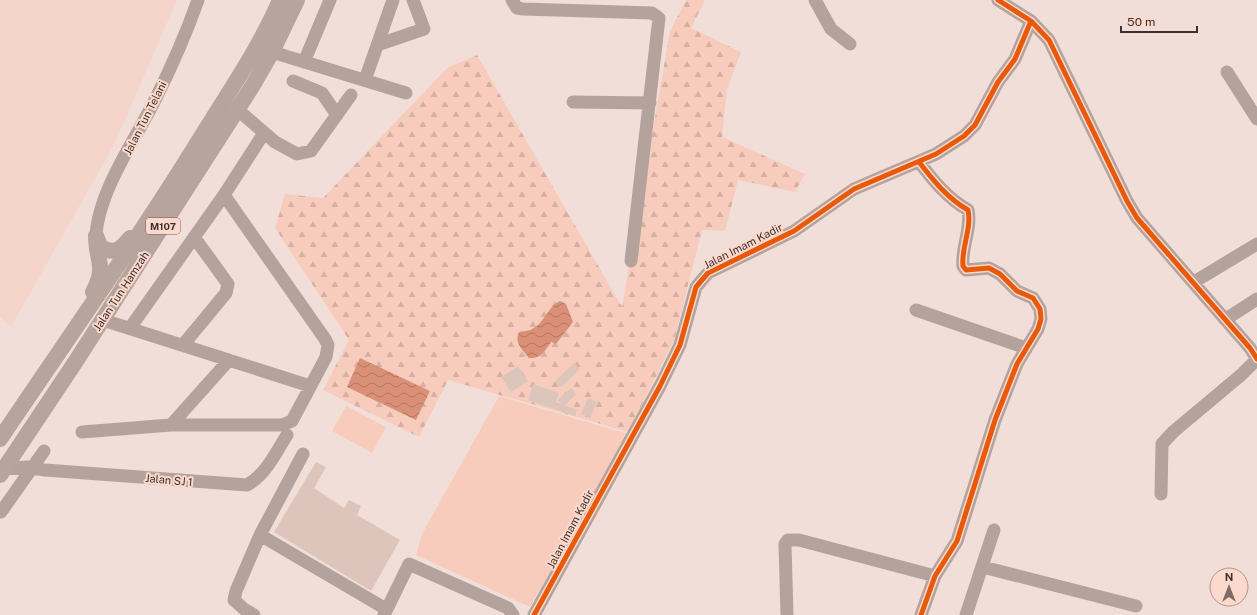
<svg xmlns="http://www.w3.org/2000/svg" width="1257" height="615" viewBox="0 0 1257 615" font-family="'Public Sans',sans-serif">
	<defs>
		<pattern id="forest-firs" width="22" height="20" patternUnits="userSpaceOnUse"><rect width="22" height="20" fill="#f7ccbd"/><path d="M5 1l3.5 6h-7zM16 11l3.5 6h-7z" fill="#d5b0a3"/></pattern>
		<pattern id="water-waves" width="16" height="10" patternUnits="userSpaceOnUse"><rect width="16" height="10" fill="#d99076"/><path d="M0 5q4-4 8 0t8 0" fill="none" stroke="#b17661"/></pattern>
	</defs>
	<rect width="100%" height="100%" fill="#f2ded8"/>
	<path fill="#f5d5ca" d="M 0,0 L 177,0 L 114,145 L 11,327 L 0,317 Z"/>
	<path fill="#f7ccbd" d="M 499,396 L 628,434 L 530,607 L 416,555 L 422,534 Z
		M 346,406 L 386,427 L 372,453 L 332,431 Z"/>
	<path fill="url(#forest-firs)" d="M 686,0 L 705,0 L 691,28 L 741,52 L 727,89 L 722,137 L 805,174 L 795,192 L 738,180 L 725,231 L 702,230 L 674,341 L 628,432 L 448,380 L 419,437 L 323,390 L 349,340 L 275,228 L 285,194 L 323,198 L 447,68 L 477,55 L 622,307 L 670,31 Z"/>
	<path fill="url(#water-waves)" d="M 560,301 L 566,304 L 573,322 L 556,344 L 551,342 C 545,351 541,359 529,358 C 522,349 514,343 519,332 C 523,331 529,331 532,329 C 545,323 547,307 560,301 Z
		M 360,358 L 430,391 L 416,420 L 347,387 Z"/>
	<path fill="#ddc5bc" d="M 574,363 L 580,369 L 561,387 L 555,381 Z
		M 518,366 L 528,381 L 511,392 L 501,377 Z
		M 533,384 L 559,393 L 556,402 L 577,410 L 575,416 L 528,400 Z
		M 571,388 L 576,394 L 564,406 L 558,400 Z
		M 588,398 L 597,402 L 590,418 L 581,414 Z
		M 316,462 L 326,467 L 314,488 L 344,508 L 349,500 L 361,506 L 357,515 L 400,540 L 371,591 L 274,532 Z"/>
	<g fill="none" stroke-linecap="round" stroke-linejoin="round">
		<path stroke="#b4a39d" stroke-width="13" d="M 512,0 L 517,8 L 523,9 L 652,13 L 659,18 L 631,261
			M 815,0 L 831,29 L 850,44
			M 998,0 L 1031,21 L 1049,40 L 1127,201 L 1137,218 L 1250,348 L 1257,359
			M 377,45 L 424,29 L 413,0
			M 272,52 L 406,93
			M 304,62 L 330,0
			M 1227,72 L 1257,119
			M 365,80 L 393,0
			M 293,81 L 322,93 L 337,115
			M 573,102 L 650,103
			M 238,110 L 275,142 L 297,154 L 311,151 L 351,95
			M 919,162 C 933,180 947,198 968,210 C 972,229 961,247 963,266 L 966,270 L 989,268 L 1000,274 L 1017,291 L 1033,298 L 1040,309 L 1041,319 L 1038,329 L 1017,364 L 995,420 L 957,541 L 935,576 L 921,615
			M 96,236 C 98,192 135,140 155,100 C 171,68 186,34 198,0
			M 1194,282 L 1257,244
			M 916,310 L 1026,348
			M 1226,319 L 1257,299
			M 103,320 L 310,386
			M 130,328 L 224,195 L 264,133
			M 183,345 L 226,293 L 228,284 L 194,237
			M 171,425 L 229,360
			M 82,432 L 171,425 L 282,425 L 292,421 L 326,357 L 328,345 L 325,339 L 224,195
			M 4,469 L 26,467 L 45,470 L 247,485 C 266,475 276,452 287,435
			M 1161,494 L 1162,444 L 1173,432 L 1241,375 L 1257,359
			M 1,512 L 44,451
			M 260,535 L 386,609
			M 983,567 L 1136,606
			M 254,615 L 244,609 L 234,600 L 236,591 L 260,535 L 303,454
			M 384,615 L 409,564 L 508,608 L 513,615
			M 534,615 L 660,386 L 680,345 L 696,287 L 708,273 L 794,231 L 854,189 L 936,154 L 964,136 L 975,125 L 998,82 L 1015,59 L 1031,21
			M 787,615 L 785,544 L 788,540 L 799,540 L 935,576
			M 966,615 L 994,530"/>
		<path stroke="#b7a49c" stroke-width="16" d="M 96,236 L 100,246 C 114,256 121,249 130,238
			M 93,292 C 107,266 96,261 96,236
			M 0,439 C 68,338 139,238 203,134 C 230,90 260,47 280,0
			M 0,475 L 76,361 L 253,85 L 272,52 L 297,0"/>
		<defs>
			<path id="cycleway" d="M 998,0 L 1031,21 L 1049,40 L 1127,201 L 1137,218 L 1250,348 L 1257,359
				M 919,162 C 933,180 947,198 968,210 C 972,229 961,247 963,266 L 966,270 L 989,268 L 1000,274 L 1017,291 L 1033,298 L 1040,309 L 1041,319 L 1038,329 L 1017,364 L 995,420 L 957,541 L 935,576 L 921,615
				M 534,615 L 660,386 L 680,345 L 696,287 L 708,273 L 794,231 L 854,189 L 936,154 L 964,136 L 975,125 L 998,82 L 1015,59 L 1031,21"/>
		</defs>
		<use href="#cycleway" stroke="#fcd9cd" stroke-width="8"/>
		<use href="#cycleway" stroke="#e8590c" stroke-width="5"/>
	</g>
	<g text-anchor="middle" stroke-width="4" stroke-linejoin="round" paint-order="stroke">
		<rect fill="#fcd9cd" stroke="#77635c" stroke-width="1" x="146" y="218" width="34" height="16" rx="3"/>
		<g font-size="10" font-weight="bold" fill="#3e302c">
			<text x="163" y="230">M107</text>
		</g>
		<g font-size="11" fill="#3e302c" stroke="#fcd9cd">
			<text transform="translate(145 118) rotate(-63)" y="4">Jalan Tun Telani</text>
			<text transform="translate(743 246) rotate(-27)" y="4">Jalan Imam Kadir</text>
			<text transform="translate(121 291) rotate(-57)" y="4">Jalan Tun Hamzah</text>
			<text transform="translate(169 480) rotate(5)" y="4">Jalan SJ 1</text>
			<text transform="translate(570 529) rotate(-62)" y="4">Jalan Imam Kadir</text>
		</g>
	</g>
	<g transform="translate(1229 587)"><circle r="19" fill="#fcd9cd" stroke="#b0958d"/>
	<path d="M0-3L7 15L0 10L-7 15Z" fill="#7d6d68"/>
	<text y="-6" font-size="11" font-weight="bold" text-anchor="middle" fill="#3e302c">N</text>
	</g>
	<path d="M1121 26v6h76v-6" fill="none" stroke="#3e302c" stroke-width="2"/>
	<text x="1127" y="26" font-size="12" fill="#3e302c" stroke="#fcd9cd" stroke-width="3" paint-order="stroke">50 m</text>
</svg>
